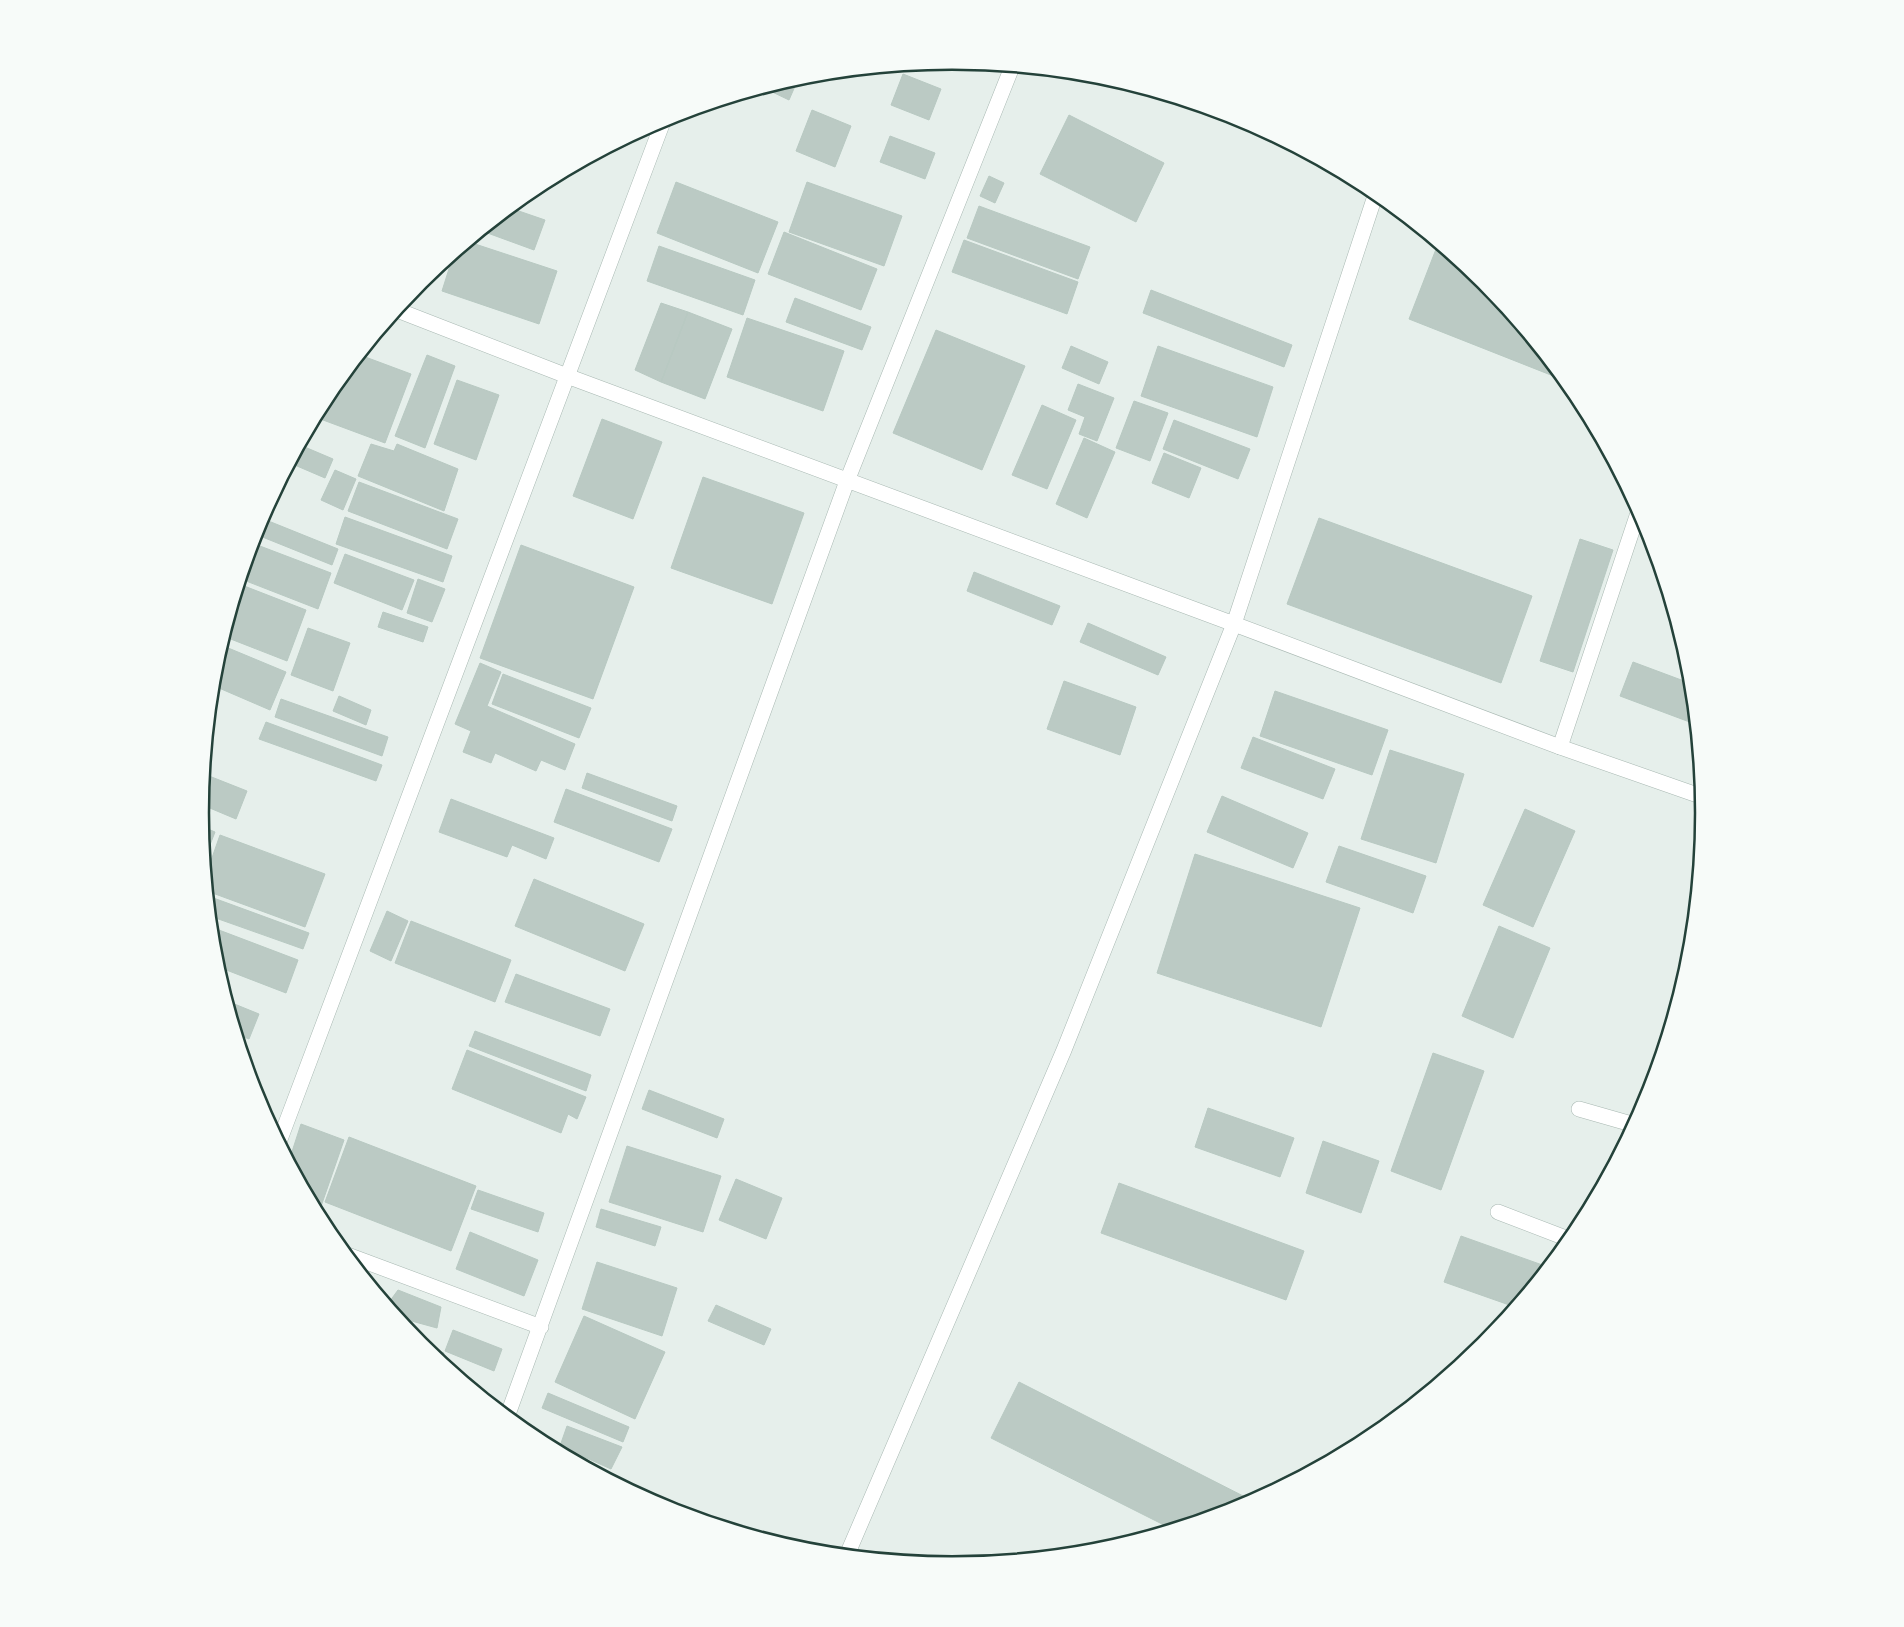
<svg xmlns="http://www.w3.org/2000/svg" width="1904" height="1627" viewBox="0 0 1904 1627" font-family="Karla,sans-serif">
	<rect width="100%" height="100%" fill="#e6efeb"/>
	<path fill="#bbcac4" stroke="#b8c9c2" d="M 903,74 L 941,89 L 929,120 L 891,105 Z
		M 799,77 L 789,100 L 764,88 Z
		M 812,110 L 851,126 L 835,167 L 796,151 Z
		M 1069,115 L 1164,163 L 1136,222 L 1040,174 Z
		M 890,136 L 935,153 L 925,179 L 880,162 Z
		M 989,176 L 1004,183 L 995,203 L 980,196 Z
		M 676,182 L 778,222 L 758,273 L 657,233 Z
		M 807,182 L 902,216 L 884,266 L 789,232 Z
		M 979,206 L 1090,247 L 1078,279 L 967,238 Z
		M 510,208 L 545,220 L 534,250 L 482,231 Z
		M 784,232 L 877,269 L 861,310 L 768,274 Z
		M 964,240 L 1078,282 L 1067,314 L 952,272 Z
		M 469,242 L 557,271 L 539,324 L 442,291 L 454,253 Z
		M 1438,244 L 1484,282 L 1566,381 L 1409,319 Z
		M 659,246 L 755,280 L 743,315 L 647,281 Z
		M 432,272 L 428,285 L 419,283 L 420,281 Z
		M 1151,290 L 1292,345 L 1284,367 L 1143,313 Z
		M 795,298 L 871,327 L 862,350 L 786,322 Z
		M 661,303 L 688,312 L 661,382 L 635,370 Z
		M 688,312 L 732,329 L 705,399 L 661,382 Z
		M 747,318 L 844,351 L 823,411 L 727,377 Z
		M 936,330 L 1025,366 L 982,470 L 893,433 Z
		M 1071,346 L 1108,362 L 1099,384 L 1062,368 Z
		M 1158,346 L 1273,387 L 1257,437 L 1141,396 Z
		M 360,355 L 411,374 L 385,443 L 315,417 L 327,395 Z
		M 427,355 L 455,366 L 425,448 L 395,436 Z
		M 457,380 L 499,395 L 476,460 L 434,444 Z
		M 1078,384 L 1114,398 L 1097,441 L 1079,434 L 1085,417 L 1068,410 Z
		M 1134,401 L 1168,413 L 1150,461 L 1116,448 Z
		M 1042,405 L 1076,420 L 1047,489 L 1012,475 Z
		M 602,419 L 662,442 L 633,519 L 573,496 Z
		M 1174,420 L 1250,449 L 1238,479 L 1163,449 Z
		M 1084,438 L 1115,452 L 1087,518 L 1056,504 Z
		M 371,444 L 394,451 L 397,444 L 458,469 L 444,511 L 358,476 Z
		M 300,445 L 333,459 L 325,478 L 290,463 Z
		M 1164,453 L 1201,468 L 1189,498 L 1152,483 Z
		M 335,470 L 356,479 L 343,510 L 321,500 Z
		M 703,477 L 804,513 L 772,604 L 671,568 Z
		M 359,482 L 458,519 L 447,549 L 348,511 Z
		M 345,517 L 452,556 L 443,582 L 336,544 Z
		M 261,518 L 338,549 L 332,565 L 255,534 Z
		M 1319,518 L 1532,596 L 1501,683 L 1287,604 Z
		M 1580,539 L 1613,550 L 1573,672 L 1540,661 Z
		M 252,543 L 331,573 L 318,609 L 241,579 Z
		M 521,545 L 634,587 L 593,699 L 480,658 Z
		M 345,554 L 414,580 L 402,610 L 334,583 Z
		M 974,572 L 1060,606 L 1052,625 L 967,591 Z
		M 418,579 L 445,589 L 432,622 L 407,613 Z
		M 239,584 L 306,610 L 287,661 L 223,636 Z
		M 383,612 L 428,627 L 423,642 L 378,627 Z
		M 1088,623 L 1166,657 L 1158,675 L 1080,642 Z
		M 308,628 L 350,643 L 333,691 L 291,675 Z
		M 221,645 L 286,672 L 270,710 L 212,685 L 214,666 Z
		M 1633,662 L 1692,684 L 1695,724 L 1620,696 Z
		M 480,663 L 501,672 L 487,706 L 575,744 L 565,770 L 541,760 L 536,771 L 495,753 L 491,763 L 463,752 L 471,731 L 455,724 Z
		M 503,674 L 591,708 L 579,738 L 492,704 Z
		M 1064,681 L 1136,707 L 1120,755 L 1047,729 Z
		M 1275,691 L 1388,730 L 1372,775 L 1260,736 Z
		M 339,696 L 371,710 L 366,725 L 333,711 Z
		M 281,699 L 388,737 L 382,756 L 275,717 Z
		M 266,722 L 382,765 L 376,781 L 259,739 Z
		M 1253,737 L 1335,769 L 1323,799 L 1241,768 Z
		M 1390,750 L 1464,774 L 1436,863 L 1361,839 Z
		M 587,773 L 677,806 L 672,821 L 582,788 Z
		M 204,774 L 247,791 L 236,819 L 205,806 L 200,819 Z
		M 566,789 L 672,829 L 659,862 L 554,822 Z
		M 1222,796 L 1308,833 L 1293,868 L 1207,832 Z
		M 451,799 L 554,838 L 546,859 L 512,845 L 507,857 L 439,832 Z
		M 1525,809 L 1575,831 L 1533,927 L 1483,905 Z
		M 201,826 L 215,832 L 208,850 L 203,848 Z
		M 220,835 L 325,874 L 305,927 L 207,891 L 206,875 Z
		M 1339,846 L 1426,876 L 1413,913 L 1326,882 Z
		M 1195,854 L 1360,908 L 1321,1027 L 1157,973 Z
		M 534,879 L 644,924 L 625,971 L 515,926 Z
		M 208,896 L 309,933 L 303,949 L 210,916 Z
		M 387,911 L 408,921 L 391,961 L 370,951 Z
		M 411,921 L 511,960 L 495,1002 L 395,963 Z
		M 1499,926 L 1550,948 L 1513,1038 L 1462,1016 Z
		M 211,927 L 298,960 L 286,993 L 216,966 Z
		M 516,974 L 610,1009 L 600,1036 L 505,1002 Z
		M 227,1001 L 259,1014 L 249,1039 L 237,1034 Z
		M 475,1031 L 591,1075 L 586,1091 L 469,1046 Z
		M 467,1050 L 586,1097 L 577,1119 L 568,1114 L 561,1133 L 452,1089 Z
		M 1433,1053 L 1484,1071 L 1441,1190 L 1391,1171 Z
		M 649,1090 L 724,1119 L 717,1138 L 642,1109 Z
		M 1208,1108 L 1294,1138 L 1280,1177 L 1195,1147 Z
		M 301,1124 L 344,1140 L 318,1215 L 289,1161 Z
		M 349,1137 L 476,1186 L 451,1251 L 325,1202 Z
		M 1323,1141 L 1379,1161 L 1361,1213 L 1306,1193 Z
		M 627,1146 L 721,1176 L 703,1232 L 609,1202 Z
		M 736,1179 L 782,1198 L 766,1239 L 719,1220 Z
		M 1119,1183 L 1304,1251 L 1286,1300 L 1101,1233 Z
		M 478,1190 L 544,1213 L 538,1232 L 471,1209 Z
		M 601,1209 L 661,1227 L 655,1246 L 596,1227 Z
		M 470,1232 L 538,1260 L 524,1296 L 456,1269 Z
		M 1461,1236 L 1548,1267 L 1515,1307 L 1444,1282 Z
		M 597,1262 L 677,1288 L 662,1336 L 582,1309 Z
		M 398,1290 L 441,1307 L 437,1328 L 397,1317 L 387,1305 Z
		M 716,1305 L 771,1329 L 764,1345 L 708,1321 Z
		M 584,1316 L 665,1352 L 635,1419 L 555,1382 Z
		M 453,1330 L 502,1349 L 494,1371 L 445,1351 Z
		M 417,1342 L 444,1353 L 441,1362 L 420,1345 Z
		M 1019,1382 L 1253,1501 L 1240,1509 L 1172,1529 L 991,1438 Z
		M 548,1393 L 629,1427 L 623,1442 L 542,1408 Z
		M 567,1426 L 622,1447 L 611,1469 L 560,1446 Z"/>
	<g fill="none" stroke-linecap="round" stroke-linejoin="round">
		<defs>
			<path id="lane" d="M 1560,747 L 1639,510
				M 1579,1109 L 1635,1125
				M 1498,1212 L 1571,1240"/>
			<path id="street" d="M 397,310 L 567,376 L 1234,624 L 1560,747 L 1703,797
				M 279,1142 L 664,119
				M 345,1254 L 541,1327
				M 507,1417 L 847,481 L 1012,67
				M 847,1555 L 1064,1050 L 1234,624 L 1376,193"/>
		</defs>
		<use href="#lane" stroke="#a8b8b2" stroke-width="16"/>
		<use href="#street" stroke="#a8b8b2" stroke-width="16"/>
		<use href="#lane" stroke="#fff" stroke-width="15"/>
		<use href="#street" stroke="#fff" stroke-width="15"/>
	</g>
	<path d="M0 0H1904V1627H0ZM209 813a743 743 0 1 1 1486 0a743 743 0 1 1-1486 0Z" fill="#f7fbf9" fill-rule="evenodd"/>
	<path fill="none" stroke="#24423a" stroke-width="2.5" d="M209 813a743 743 0 1 1 1486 0a743 743 0 1 1-1486 0Z"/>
</svg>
